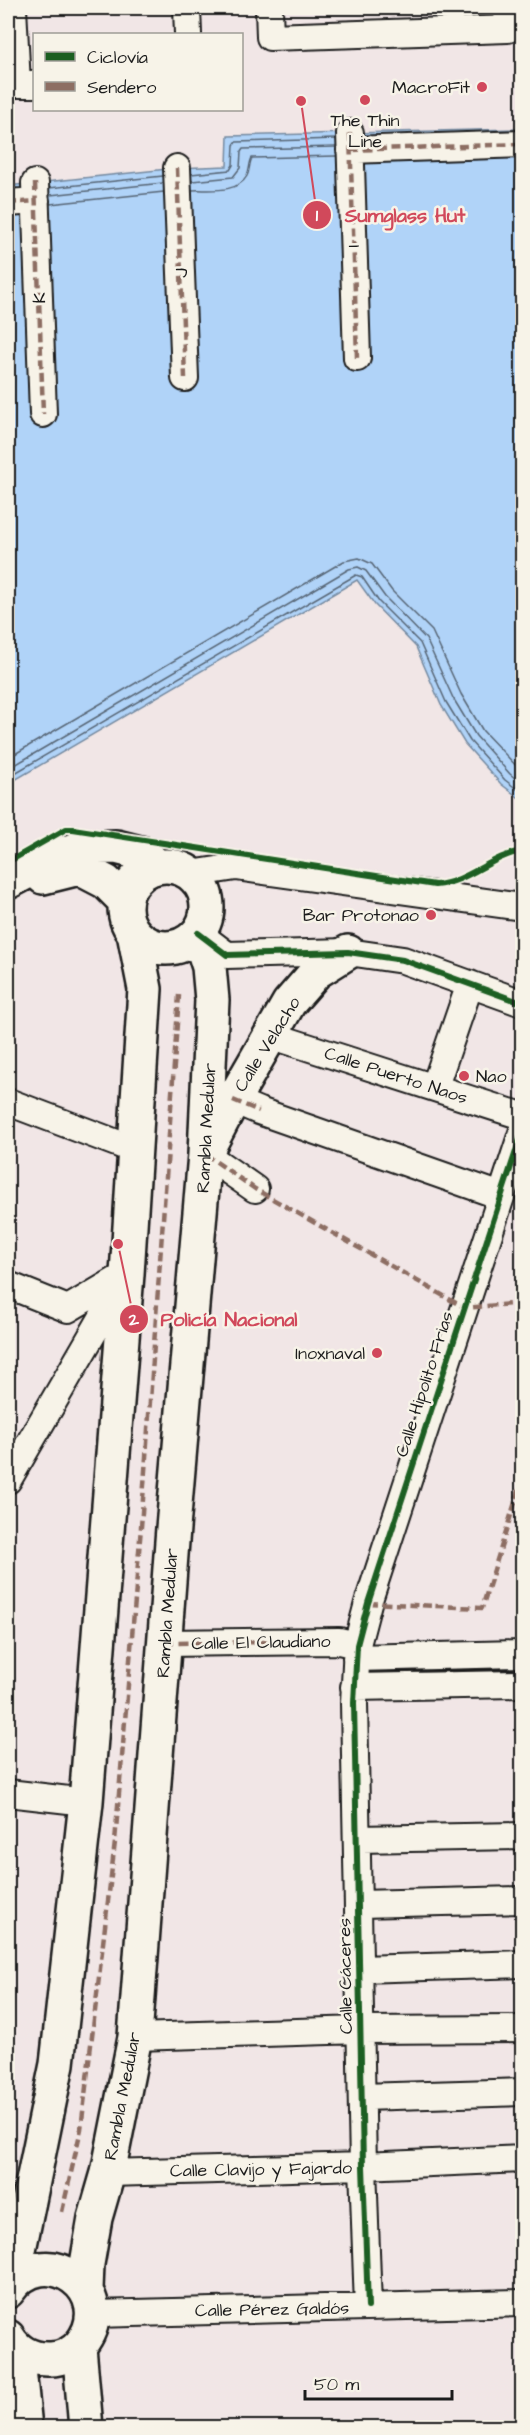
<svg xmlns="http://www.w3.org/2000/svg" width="530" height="2435" viewBox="0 0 530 2435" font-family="'Architects Daughter',sans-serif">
	<rect width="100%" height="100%" fill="#f1e6e6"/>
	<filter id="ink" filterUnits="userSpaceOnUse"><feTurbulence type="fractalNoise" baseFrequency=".0167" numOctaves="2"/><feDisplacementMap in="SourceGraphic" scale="12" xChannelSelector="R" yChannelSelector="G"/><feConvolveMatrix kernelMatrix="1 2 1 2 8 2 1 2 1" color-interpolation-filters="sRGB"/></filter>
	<g filter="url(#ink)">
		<path fill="#b0d3f8" stroke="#758aa0" stroke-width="1.5" d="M 522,129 L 522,800 L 501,784 L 465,744 L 441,705 L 416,647 L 375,605 L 357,580 L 8,784 L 8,186 L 177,168 L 227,166 L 228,136 Z"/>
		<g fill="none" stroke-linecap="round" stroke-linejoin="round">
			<path stroke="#576574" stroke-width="1.5" d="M 191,174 L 230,170 L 233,165 L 234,145 L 236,142 L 336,139
				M 192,181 L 233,177 L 240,168 L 241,152 L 243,149 L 336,147
				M 49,188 L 163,176
				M 192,190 C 209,189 237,194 247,176 C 250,170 249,163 252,158 L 336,156
				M 50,195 L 163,183
				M 50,204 L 164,192
				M 8,758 L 344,561 L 359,558 L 372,564 L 392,591 L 432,631 L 461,694 L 483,731 L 522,772
				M 8,769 L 349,569 L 358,567 L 366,571 L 385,597 L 426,639 L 453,698 L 476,736 L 510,774 L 522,784
				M 8,777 L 356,575 L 362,577 L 379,602 L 420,643 L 446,702 L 470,741 L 505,780 L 522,793"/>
			<defs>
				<path id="minor" d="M 13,8 L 17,84 L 34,84
					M 187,8 L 188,34
					M 269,8 L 270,37 L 508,29 L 507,8
					M 350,133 L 357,358
					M 350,150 L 522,144
					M 177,168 L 185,378
					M 35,183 L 43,414
					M 8,203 L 36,201
					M 191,874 L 236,867 L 522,907
					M 198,933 L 227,955 L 348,952 L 403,960 L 522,1003
					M 270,1035 L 522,1116
					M 435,1086 L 470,984
					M 233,1100 L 259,1111 L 501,1196
					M 8,1102 L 135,1150
					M 205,1154 L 255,1189
					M 8,1285 L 68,1309 L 127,1274
					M 8,1480 L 124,1280
					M 165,1643 L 339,1641 L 357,1645
					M 356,1658 L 522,1654
					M 354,1687 L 522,1684
					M 8,1793 L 86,1802
					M 358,1839 L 522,1836
					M 359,1904 L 522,1900
					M 360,1969 L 522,1964
					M 135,2037 L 362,2030 L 522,2029
					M 362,2097 L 522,2092
					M 108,2173 L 363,2166 L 522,2159
					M 368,2307 L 363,2166 L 354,1703 L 357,1645 L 368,1603 L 522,1133
					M 93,2314 L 522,2303"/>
				<path id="major" d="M125 907a41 41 0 1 1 82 0a41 41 0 1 1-82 0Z
					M 43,877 L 79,868 L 106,882 L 125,901
					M 8,882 L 59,855 L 81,848 L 116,847 L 144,854 L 158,867
					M 210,1144 L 233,1100 L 289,1003 L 316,972 L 348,952
					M 12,2284 L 57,2064 L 86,1802 L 127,1274 L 145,989 L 134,933
					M 86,2290 L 87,2264 L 95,2218 L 108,2173 L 135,2037 L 173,1528 L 205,1154 L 212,1000 L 209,967 L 198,933
					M 8,2291 C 45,2236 121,2293 81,2344 C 74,2353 62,2359 50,2359 C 32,2360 17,2352 8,2337
					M 79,2347 L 86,2428
					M 17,2349 L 25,2428"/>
			</defs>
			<use href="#minor" stroke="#1c1c1c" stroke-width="30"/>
			<use href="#major" stroke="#1c1c1c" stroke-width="38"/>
			<use href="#minor" stroke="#f7f3e8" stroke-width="26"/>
			<use href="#major" stroke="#f7f3e8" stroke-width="33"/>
			<path stroke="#8d6e63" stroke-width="4.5" stroke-dasharray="9 4.5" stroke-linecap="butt" d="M 350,133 L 357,358
				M 350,150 L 522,144
				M 177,168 L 185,378
				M 35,183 L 43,414
				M 8,203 L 36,201
				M 233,1100 L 259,1111
				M 205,1154 L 255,1189 L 465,1308 L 522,1303
				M 368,1603 L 482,1608 L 522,1480
				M 165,1643 L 283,1642
				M 62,2212 L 81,2129 L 115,1842 L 141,1527 L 179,995"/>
			<defs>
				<path id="cycleway" d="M 8,862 L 66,829 L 73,829 L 435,885 C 467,883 491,856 522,851
					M 198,933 L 227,955 L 348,952 L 403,960 L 522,1003
					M 368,2307 L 363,2166 L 354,1703 L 357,1645 L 368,1603 L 522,1133"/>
			</defs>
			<use href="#cycleway" stroke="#f7f3e8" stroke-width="10"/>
			<use href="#cycleway" stroke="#1b5e20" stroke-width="6"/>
		</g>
	</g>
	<g fill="#d1495b" stroke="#f7f3e8" stroke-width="2">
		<circle cx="482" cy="87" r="6"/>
		<circle cx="365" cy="100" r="6"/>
		<circle cx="431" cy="915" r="6"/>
		<circle cx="464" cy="1076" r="6"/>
		<circle cx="377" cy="1353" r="6"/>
	</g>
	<g text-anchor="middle" stroke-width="5" stroke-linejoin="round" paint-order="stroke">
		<g font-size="18" fill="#1c1c1c" stroke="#f7f3e8" text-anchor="end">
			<text x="470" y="93">MacroFit</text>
			<text x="365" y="126" text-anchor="middle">The Thin<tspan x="365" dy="21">Line</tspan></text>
			<text x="419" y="921">Bar Protonao</text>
			<text x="476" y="1082" text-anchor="start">Nao</text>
			<text x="365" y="1359">Inoxnaval</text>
		</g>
		<g font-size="18" fill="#1c1c1c" stroke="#f7f3e8">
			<text transform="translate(353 246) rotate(-92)" y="6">I</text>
			<text transform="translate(181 273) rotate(-92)" y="6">J</text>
			<text transform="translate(39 298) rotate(-92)" y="6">K</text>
			<text transform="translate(267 1044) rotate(-58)" y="6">Calle Velacho</text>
			<text transform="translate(396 1075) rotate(18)" y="6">Calle Puerto Naos</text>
			<text transform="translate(206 1128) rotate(-87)" y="6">Rambla Medular</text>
			<text transform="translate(424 1384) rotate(-72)" y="6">Calle Hipolito Frias</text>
			<text transform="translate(167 1613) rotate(-86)" y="6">Rambla Medular</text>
			<text transform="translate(261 1642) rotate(-1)" y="6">Calle El Claudiano</text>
			<text transform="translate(345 1976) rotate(-91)" y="6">Calle Cáceres</text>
			<text transform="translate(122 2096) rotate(-79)" y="6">Rambla Medular</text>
			<text transform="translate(261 2169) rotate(-1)" y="6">Calle Clavijo y Fajardo</text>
			<text transform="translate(272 2309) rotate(-1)" y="6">Calle Pérez Galdós</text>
		</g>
	</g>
	<path fill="none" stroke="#d1495b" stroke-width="2" d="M301 101L317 215M118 1244L134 1319"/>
	<g fill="#d1495b" stroke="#f7f3e8" stroke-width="2">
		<circle cx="301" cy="101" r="6"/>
		<circle cx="118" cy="1244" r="6"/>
		<circle cx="317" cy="215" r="15"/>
		<circle cx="134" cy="1319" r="15"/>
	</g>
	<g font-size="18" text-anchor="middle" font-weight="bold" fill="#fff">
		<text x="317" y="221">1</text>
		<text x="134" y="1325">2</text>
	</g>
	<g font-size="20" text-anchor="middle" font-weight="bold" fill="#d1495b" stroke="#f7f3e8" stroke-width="5" stroke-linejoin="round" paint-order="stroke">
		<text x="405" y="222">Sumglass Hut</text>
		<text x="229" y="1326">Policía Nacional</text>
	</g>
	<rect width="530" height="2435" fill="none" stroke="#f7f3e8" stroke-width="30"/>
	<rect x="15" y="15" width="500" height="2405" fill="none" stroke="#1c1c1c" stroke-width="2" filter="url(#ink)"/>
	<rect x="33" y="33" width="210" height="78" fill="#f7f3e8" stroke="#9f9d96" stroke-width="1.5"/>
	<rect x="45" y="52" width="30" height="9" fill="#1b5e20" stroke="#9f9d96" stroke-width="1.5"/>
	<text x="87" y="63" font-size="18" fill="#1c1c1c">Ciclovía</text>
	<rect x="45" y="82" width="30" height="9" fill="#8d6e63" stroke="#9f9d96" stroke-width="1.5"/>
	<text x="87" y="93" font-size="18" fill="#1c1c1c">Sendero</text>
	<path d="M305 2390v9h147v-9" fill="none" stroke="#1c1c1c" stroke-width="3"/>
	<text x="314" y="2390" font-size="18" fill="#1c1c1c" stroke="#f7f3e8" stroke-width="4.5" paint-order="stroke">50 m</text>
</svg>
